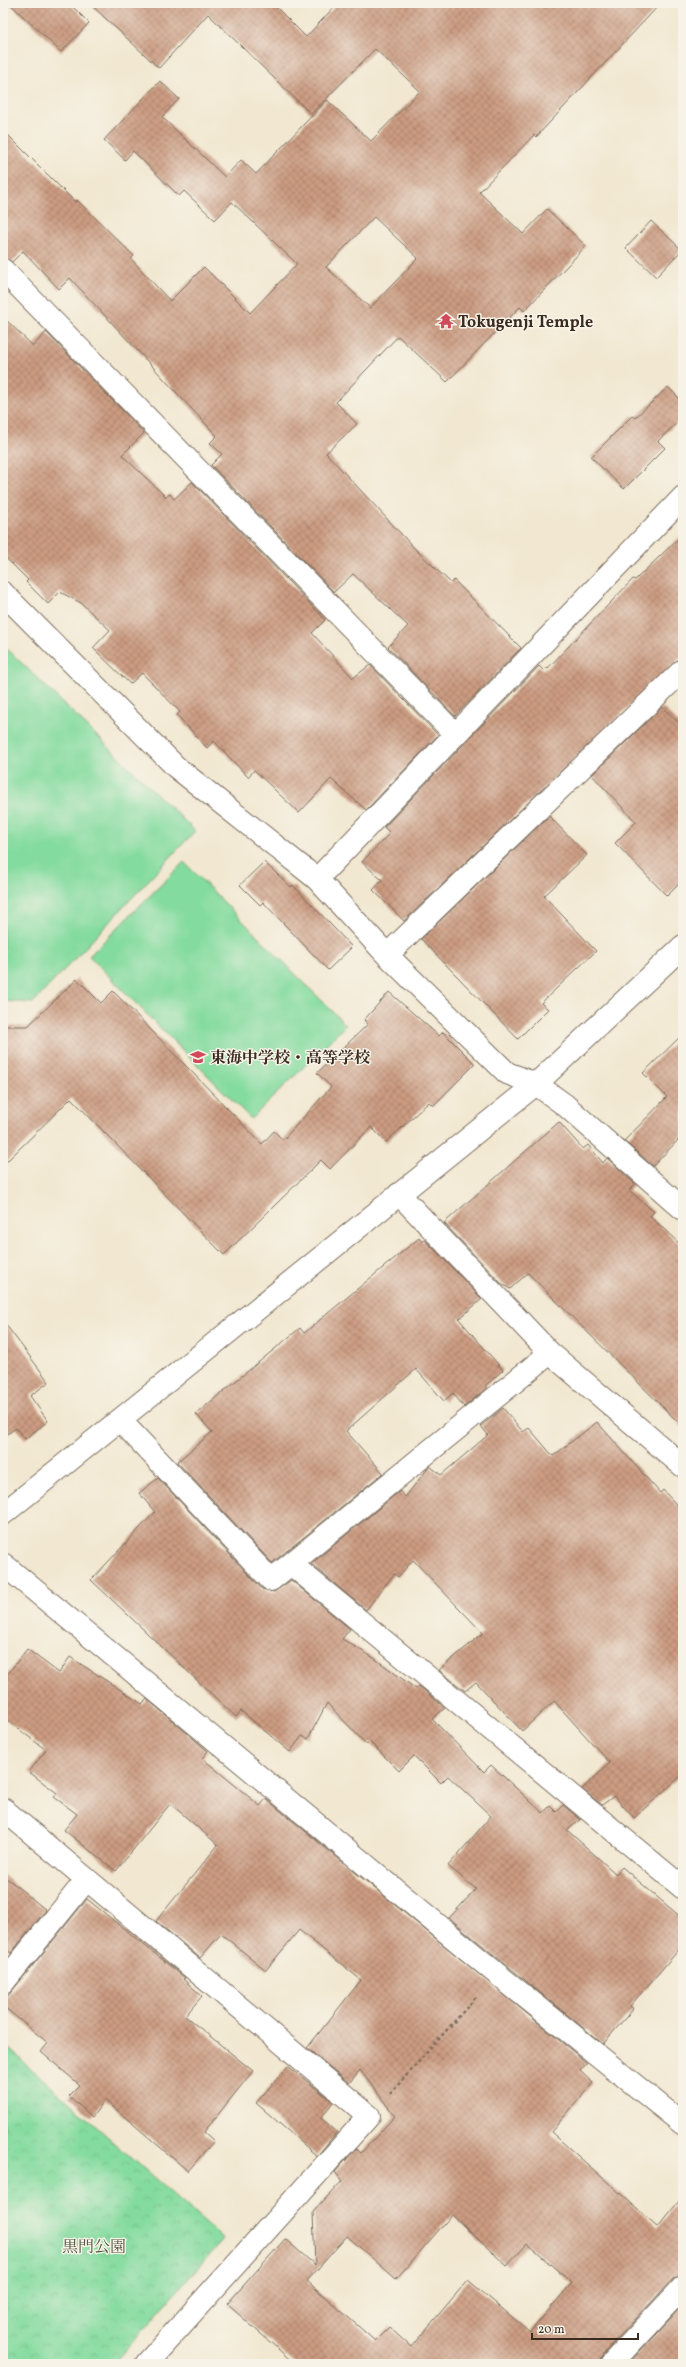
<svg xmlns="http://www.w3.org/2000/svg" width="686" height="2367" viewBox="0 0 686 2367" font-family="Vollkorn,'Noto Serif JP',serif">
	<defs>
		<pattern id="park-crowns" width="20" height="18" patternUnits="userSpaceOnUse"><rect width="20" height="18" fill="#84db9f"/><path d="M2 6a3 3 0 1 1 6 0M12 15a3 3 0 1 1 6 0" fill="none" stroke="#73bc88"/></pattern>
		<pattern id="building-cross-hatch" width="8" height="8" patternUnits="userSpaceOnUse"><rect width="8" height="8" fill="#cc9c82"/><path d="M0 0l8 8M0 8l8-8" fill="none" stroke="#a77f6a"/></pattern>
	</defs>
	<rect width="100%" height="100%" fill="#f7f3e8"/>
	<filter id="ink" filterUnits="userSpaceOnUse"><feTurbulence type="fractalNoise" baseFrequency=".025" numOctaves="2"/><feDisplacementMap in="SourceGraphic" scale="8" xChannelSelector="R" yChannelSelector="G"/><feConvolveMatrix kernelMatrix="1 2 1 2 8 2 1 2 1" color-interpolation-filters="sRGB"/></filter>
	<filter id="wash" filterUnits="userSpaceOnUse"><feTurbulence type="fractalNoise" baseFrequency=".012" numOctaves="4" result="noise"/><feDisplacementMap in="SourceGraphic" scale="16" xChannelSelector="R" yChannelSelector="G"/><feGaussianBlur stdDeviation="0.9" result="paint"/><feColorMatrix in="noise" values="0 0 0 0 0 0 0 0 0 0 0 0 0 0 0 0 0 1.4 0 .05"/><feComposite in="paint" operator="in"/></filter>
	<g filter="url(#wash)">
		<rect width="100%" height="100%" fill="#f2e8d1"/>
		<path fill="#84db9f" stroke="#60825e" d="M 3,645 L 195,831 L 33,1003 L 3,1001 Z
			M 184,862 L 346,1025 L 251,1119 L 89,956 Z"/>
		<path fill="url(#park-crowns)" stroke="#60825e" d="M 9,2049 L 223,2239 L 113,2364 L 3,2364 L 3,2055 Z"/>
		<g id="blocks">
			<path fill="url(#building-cross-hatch)" fill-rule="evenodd" d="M 9,3 L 69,3 L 89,23 L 61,52 Z
				M 89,3 L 272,3 L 306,37 L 338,3 L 661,3 L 536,137 L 534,135 L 479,192 L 523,234 L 547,209 L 586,246 L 524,311 L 520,307 L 447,382 L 398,336 L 336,402 L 357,424 L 326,453 L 416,550 L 451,583 L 454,580 L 521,648 L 455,716 L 388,647 L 408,626 L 353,574 L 334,592 L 211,465 L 222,454 L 210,443 L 217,436 L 70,278 L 59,289 L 23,251 L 12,262 L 3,258 L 3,130 L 75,202 L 77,200 L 134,256 L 131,259 L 170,301 L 204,267 L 250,313 L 297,264 L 232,202 L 215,220 L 184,191 L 179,196 L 133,151 L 125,160 L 104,140 L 160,81 L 179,99 L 162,117 L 225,177 L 241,160 L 256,174 L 327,100 L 371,141 L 420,91 L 375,49 L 311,114 L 208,14 L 159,68 ZM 374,217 L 418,258 L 370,308 L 326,267 Z
				M 651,221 L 682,250 L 656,277 L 626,248 Z
				M 3,317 L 33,346 L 46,332 L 144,433 L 122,455 L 166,497 L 170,494 L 174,499 L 192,482 L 316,610 L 325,620 L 312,633 L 353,678 L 370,665 L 438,735 L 366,810 L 331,779 L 299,813 L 254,770 L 248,777 L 214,741 L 207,748 L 177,715 L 180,712 L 142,673 L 130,684 L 93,648 L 110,630 L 81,603 L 60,592 L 48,604 L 26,582 L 28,580 L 3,555 Z
				M 668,387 L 683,402 L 683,417 L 658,441 L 665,448 L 624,489 L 591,457 L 632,416 L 635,418 Z
				M 683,534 L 683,655 L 404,921 L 373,890 L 382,880 L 362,862 L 390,833 L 384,827 L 539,666 L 543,670 L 546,667 L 547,669 L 633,579 L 635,580 Z
				M 662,707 L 683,727 L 683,880 L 667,896 L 615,843 L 636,822 L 592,775 Z
				M 549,816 L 587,855 L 544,896 L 596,951 L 541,1003 L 548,1009 L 518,1039 L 421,939 Z
				M 264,862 L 291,887 L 293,885 L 352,947 L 328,970 L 263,902 L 260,905 L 240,885 Z
				M 77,979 L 101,1003 L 113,991 L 262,1144 L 274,1131 L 283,1140 L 331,1087 L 317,1073 L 368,1024 L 364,1020 L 389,992 L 439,1036 L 443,1032 L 475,1064 L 433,1106 L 429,1102 L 386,1142 L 371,1127 L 330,1169 L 321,1160 L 224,1255 L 71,1098 L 3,1165 L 3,1026 L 28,1026 Z
				M 683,1034 L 683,1135 L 653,1166 L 624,1141 L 667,1097 L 643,1073 Z
				M 559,1122 L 583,1149 L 588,1145 L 603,1163 L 607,1158 L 635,1184 L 629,1190 L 654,1212 L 650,1216 L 683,1247 L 683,1427 L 528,1273 L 510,1289 L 501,1283 L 444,1223 Z
				M 419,1238 L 422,1242 L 425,1240 L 482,1299 L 459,1319 L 503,1370 L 485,1386 L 487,1388 L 464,1407 L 453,1393 L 444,1401 L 416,1369 L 346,1431 L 383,1473 L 272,1563 L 177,1462 L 212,1432 L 196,1414 L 300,1328 L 304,1333 Z
				M 3,1321 L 49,1382 L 30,1396 L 48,1421 L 25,1439 L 16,1428 L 3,1437 Z
				M 503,1408 L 523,1432 L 529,1428 L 553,1456 L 597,1422 L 660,1493 L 663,1490 L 683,1512 L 683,1774 L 634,1818 L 614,1796 L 602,1805 L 582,1789 L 610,1763 L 554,1701 L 522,1731 L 476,1682 L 465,1691 L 439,1670 L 483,1633 L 413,1560 L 398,1577 L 394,1574 L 366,1610 L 311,1564 L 400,1491 L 405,1497 L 430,1466 L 441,1475 L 488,1435 L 481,1426 Z
				M 158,1478 L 262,1589 L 274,1592 L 291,1580 L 350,1629 L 342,1639 L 374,1658 L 416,1689 L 419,1686 L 445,1708 L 432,1719 L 484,1772 L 491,1765 L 543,1813 L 550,1806 L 556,1812 L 563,1805 L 581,1820 L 567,1830 L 616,1874 L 622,1867 L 683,1919 L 683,1945 L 630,2006 L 633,2009 L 603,2044 L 449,1918 L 476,1889 L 448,1866 L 491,1816 L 448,1776 L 441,1783 L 414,1756 L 399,1771 L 370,1742 L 367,1745 L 327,1703 L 308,1739 L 302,1736 L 290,1752 L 241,1711 L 236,1717 L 91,1580 L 155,1512 L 139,1493 Z
				M 27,1649 L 59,1673 L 70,1657 L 142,1704 L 147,1699 L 208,1751 L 202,1758 L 260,1806 L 266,1799 L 587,2063 L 580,2071 L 593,2083 L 551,2132 L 658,2227 L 683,2196 L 683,2275 L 674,2278 L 602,2355 L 599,2364 L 295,2364 L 227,2304 L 285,2239 L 315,2265 L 313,2212 L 342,2181 L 335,2172 L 356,2149 L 361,2153 L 395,2116 L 360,2070 L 349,2083 L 307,2048 L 361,1980 L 299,1930 L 266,1970 L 221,1934 L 200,1958 L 156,1921 L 218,1845 L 172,1805 L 170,1804 L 116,1871 L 64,1830 L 77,1814 L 54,1797 L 57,1793 L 29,1772 L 46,1750 L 3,1717 L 3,1680 ZM 452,2215 L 507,2266 L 527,2244 L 572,2283 L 530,2332 L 468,2280 L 411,2347 L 389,2327 L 375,2341 L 307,2281 L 347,2236 L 396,2279 Z
				M 3,1875 L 46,1910 L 11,1953 L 3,1946 Z
				M 87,1899 L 185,1978 L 183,1979 L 202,1996 L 185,2016 L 253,2071 L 204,2132 L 214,2141 L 188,2171 L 105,2100 L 92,2117 L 69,2096 L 80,2085 L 41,2052 L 48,2043 L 3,2006 L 3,2002 Z
				M 288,2066 L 333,2102 L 321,2118 L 337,2132 L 317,2156 L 256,2103 Z
				M 683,2305 L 683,2364 L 628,2364 Z"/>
		</g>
	</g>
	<g filter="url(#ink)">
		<use href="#blocks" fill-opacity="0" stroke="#7b6c5d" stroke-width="1"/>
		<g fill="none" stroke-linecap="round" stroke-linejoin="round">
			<defs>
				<path id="minor" d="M 3,270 L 455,734
					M 3,593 L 176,767 L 317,879 L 387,955 L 507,1073 L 536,1084 L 565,1105 L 683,1209
					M 317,879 L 683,497
					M 387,955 L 683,670
					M 399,1194 L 550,1353 L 683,1466
					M 120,1420 L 271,1580 L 550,1353
					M 3,1564 L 497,1974 L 683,2124
					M 291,1564 L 683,1888
					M 3,1809 L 369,2116 L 146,2364
					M 3,1983 L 87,1879
					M 611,2364 L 683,2287"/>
				<path id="tertiary" d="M 3,1514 L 536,1084 L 683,946"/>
			</defs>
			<use href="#minor" stroke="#7b6c5d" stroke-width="24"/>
			<use href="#tertiary" stroke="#7b6c5d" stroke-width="24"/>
			<path stroke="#7b6c5d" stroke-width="2.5" stroke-dasharray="3 3" stroke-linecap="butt" d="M 390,2094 L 477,1996"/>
			<use href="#minor" stroke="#fff" stroke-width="22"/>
			<use href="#tertiary" stroke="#fff" stroke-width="22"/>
		</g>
	</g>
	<defs>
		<symbol id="temple-bare" viewBox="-9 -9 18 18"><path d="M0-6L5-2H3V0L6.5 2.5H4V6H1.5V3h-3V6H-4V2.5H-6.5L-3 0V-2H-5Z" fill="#d1495b" stroke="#f7f3e8" stroke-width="2.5" paint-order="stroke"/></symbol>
		<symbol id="school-bare" viewBox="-9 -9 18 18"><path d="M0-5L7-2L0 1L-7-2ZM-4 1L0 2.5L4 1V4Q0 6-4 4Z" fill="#d1495b" stroke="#f7f3e8" stroke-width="2.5" paint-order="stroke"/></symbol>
	</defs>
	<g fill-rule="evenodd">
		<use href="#temple-bare" x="435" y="310" width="22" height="22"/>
		<use href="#school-bare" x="187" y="1046" width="22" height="22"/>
	</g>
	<g text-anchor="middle" stroke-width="3" stroke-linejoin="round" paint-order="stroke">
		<g font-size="16" font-weight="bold" fill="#3b2a1e" stroke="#f7f3e8" text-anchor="start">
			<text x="458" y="327">Tokugenji Temple</text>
			<text x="210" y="1063">東海中学校・高等学校</text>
		</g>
		<g font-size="16" fill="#4d563e" stroke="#f7f3e8">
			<text x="94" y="2252">黒門公園</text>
		</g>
	</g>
	<rect width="686" height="2367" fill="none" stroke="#f7f3e8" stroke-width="16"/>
	<path d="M532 2333v6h106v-6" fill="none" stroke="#3b2a1e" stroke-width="2"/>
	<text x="538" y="2333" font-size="12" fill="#3b2a1e" stroke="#f7f3e8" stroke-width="3" paint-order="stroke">20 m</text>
</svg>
